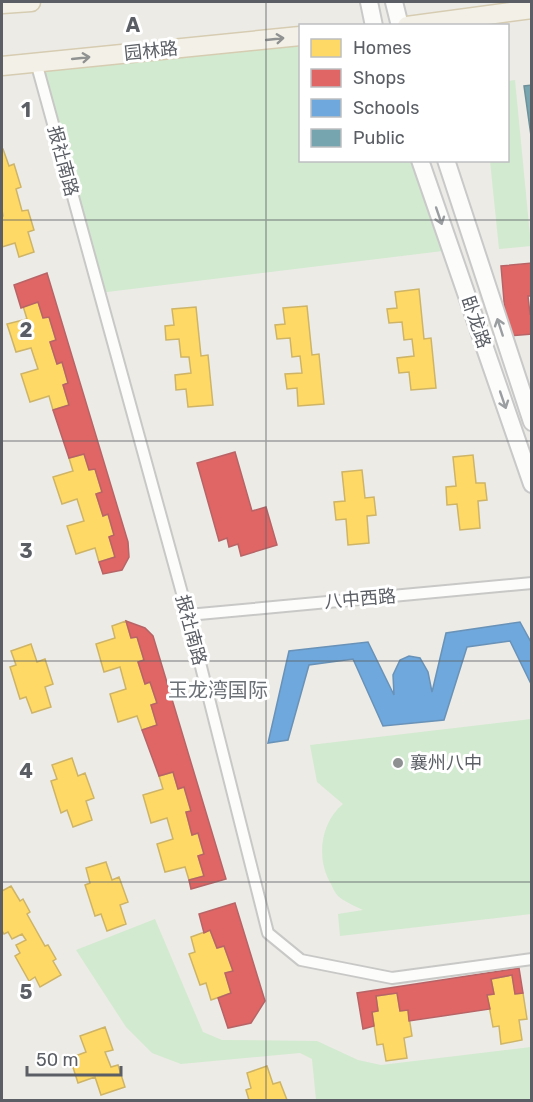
<svg xmlns="http://www.w3.org/2000/svg" width="533" height="1102" viewBox="0 0 533 1102" font-family="Rubik,'Noto Sans SC',sans-serif">
	<rect width="100%" height="100%" fill="#ecebe6"/>
	<path fill="#d2eacf" d="M 300,36 L 300,160 L 420,161 L 451,250 L 99,293 L 36,62 Z
		M 515,80 L 531,246 L 499,249 L 490,161 L 508,160 L 508,81 Z
		M 531,719 L 531,914 L 340,936 L 338,914 L 363,910 C 355,906 345,902 338,896 C 335,893 333,888 331,884 C 316,859 320,823 343,804 L 317,782 L 310,745 Z
		M 155,919 L 203,1032 L 222,1040 L 317,1041 L 358,1060 L 381,1065 L 531,1047 L 531,1100 L 316,1100 L 312,1059 L 300,1053 L 181,1064 L 152,1053 L 126,1027 L 76,950 Z"/>
	<path fill="#ffd966" stroke="#ceb466" stroke-width="1.5" d="M 2,149 L 3,149 L 9,166 L 14,164 L 21,187 L 16,189 L 22,211 L 28,210 L 34,230 L 28,232 L 34,252 L 19,257 L 15,243 L 2,247 L 2,217 L 3,216 L 2,210 Z
		M 419,289 L 424,339 L 431,338 L 436,388 L 411,390 L 409,372 L 399,373 L 397,358 L 414,356 L 412,339 L 404,340 L 402,322 L 389,323 L 387,309 L 397,308 L 395,292 Z
		M 38,302 L 43,318 L 49,317 L 56,340 L 50,342 L 57,364 L 62,362 L 68,383 L 63,385 L 69,405 L 53,410 L 49,396 L 30,402 L 21,374 L 38,369 L 31,348 L 16,352 L 7,324 L 27,319 L 23,306 Z
		M 307,306 L 312,355 L 319,354 L 324,404 L 298,406 L 297,388 L 287,389 L 285,374 L 302,373 L 300,356 L 292,357 L 290,338 L 277,339 L 275,325 L 285,324 L 283,308 Z
		M 196,307 L 201,356 L 208,355 L 213,405 L 188,407 L 186,389 L 176,390 L 175,375 L 191,373 L 189,357 L 181,357 L 179,339 L 166,340 L 165,326 L 174,325 L 172,309 Z
		M 84,454 L 89,470 L 95,469 L 102,492 L 96,494 L 103,516 L 108,514 L 114,535 L 109,537 L 115,557 L 99,562 L 95,548 L 76,554 L 67,526 L 84,521 L 77,499 L 62,504 L 53,477 L 73,471 L 69,458 Z
		M 473,455 L 476,483 L 485,483 L 487,500 L 478,501 L 480,528 L 460,530 L 457,504 L 447,505 L 446,487 L 456,486 L 453,457 Z
		M 362,470 L 365,498 L 374,497 L 376,515 L 367,516 L 369,543 L 348,545 L 346,519 L 336,520 L 334,502 L 345,501 L 342,472 Z
		M 126,621 L 131,638 L 137,637 L 144,660 L 138,662 L 145,684 L 150,682 L 157,703 L 151,705 L 157,725 L 142,730 L 137,716 L 118,722 L 110,694 L 126,689 L 120,667 L 104,672 L 96,644 L 115,638 L 112,626 Z
		M 31,644 L 37,662 L 45,659 L 53,684 L 45,687 L 51,707 L 32,713 L 26,697 L 20,699 L 10,667 L 16,665 L 11,651 Z
		M 72,758 L 78,776 L 85,773 L 94,798 L 86,801 L 92,820 L 73,827 L 67,810 L 61,813 L 51,781 L 57,779 L 52,765 Z
		M 173,772 L 178,789 L 184,787 L 191,811 L 186,812 L 192,835 L 198,833 L 204,854 L 198,856 L 204,876 L 189,880 L 185,867 L 165,872 L 157,844 L 173,839 L 167,818 L 151,823 L 143,795 L 163,789 L 159,776 Z
		M 106,862 L 112,880 L 119,877 L 128,902 L 120,905 L 126,924 L 107,931 L 101,914 L 95,916 L 85,885 L 90,883 L 86,868 Z
		M 11,886 L 20,901 L 23,899 L 30,912 L 27,914 L 45,946 L 48,945 L 56,959 L 53,961 L 61,975 L 40,987 L 35,977 L 29,981 L 15,956 L 20,953 L 16,945 L 26,940 L 22,934 L 12,939 L 8,932 L 4,934 L 2,931 L 2,891 Z
		M 210,930 L 217,948 L 224,946 L 233,971 L 225,973 L 231,993 L 211,1000 L 206,983 L 200,985 L 189,954 L 195,952 L 191,937 Z
		M 512,975 L 515,994 L 523,993 L 527,1019 L 519,1020 L 522,1040 L 501,1044 L 499,1026 L 493,1027 L 487,995 L 494,994 L 491,979 Z
		M 397,993 L 400,1011 L 408,1010 L 412,1036 L 404,1038 L 407,1058 L 386,1061 L 383,1044 L 377,1045 L 372,1012 L 378,1011 L 376,996 Z
		M 105,1027 L 113,1050 L 105,1052 L 111,1067 L 118,1065 L 125,1087 L 101,1095 L 95,1077 L 78,1083 L 70,1058 L 86,1052 L 80,1036 Z
		M 267,1066 L 273,1084 L 280,1082 L 287,1100 L 249,1100 L 246,1090 L 251,1088 L 247,1073 Z"/>
	<path fill="#e06666" stroke="#b86466" stroke-width="1.5" d="M 532,263 L 532,296 L 528,296 L 530,314 L 532,314 L 532,334 L 507,336 L 501,266 Z
		M 47,273 L 128,542 L 129,557 L 122,570 L 103,574 L 99,562 L 115,557 L 109,537 L 114,535 L 108,514 L 103,516 L 96,494 L 102,492 L 95,469 L 89,470 L 84,454 L 69,458 L 53,410 L 69,405 L 63,385 L 68,383 L 62,362 L 57,364 L 50,342 L 56,340 L 49,317 L 43,318 L 38,302 L 21,308 L 14,285 Z
		M 235,452 L 252,511 L 266,507 L 277,545 L 241,556 L 238,544 L 229,547 L 227,538 L 219,541 L 197,463 Z
		M 126,621 L 145,628 L 153,636 L 226,879 L 191,889 L 189,880 L 204,876 L 198,856 L 204,854 L 198,833 L 192,835 L 186,812 L 191,811 L 184,787 L 178,789 L 173,772 L 159,776 L 142,730 L 157,725 L 151,705 L 157,703 L 150,682 L 145,684 L 138,662 L 144,660 L 137,637 L 131,638 Z
		M 235,903 L 265,1001 L 251,1023 L 228,1028 L 218,998 L 231,993 L 225,973 L 233,971 L 224,946 L 217,948 L 210,930 L 204,933 L 199,914 Z
		M 519,968 L 523,993 L 515,994 L 512,975 L 491,979 L 494,994 L 487,995 L 490,1009 L 409,1021 L 408,1010 L 400,1011 L 397,993 L 376,996 L 378,1011 L 372,1012 L 374,1026 L 363,1029 L 357,993 Z"/>
	<path fill="#6fa8dc" stroke="#6992b8" stroke-width="1.5" d="M 520,622 L 532,644 L 532,686 L 510,641 L 467,647 L 444,720 L 383,726 L 353,659 L 309,665 L 288,740 L 268,743 L 289,651 L 368,642 L 394,695 L 393,675 L 400,660 L 409,656 L 420,658 L 428,672 L 432,692 L 446,633 Z"/>
	<path fill="#76a5af" stroke="#6e9099" stroke-width="1.5" d="M 532,85 L 532,143 L 524,86 Z"/>
	<g fill="none" stroke-linecap="round" stroke-linejoin="round">
		<defs>
			<path id="minor" d="M 36,62 L 188,615 L 268,933 L 301,960 L 392,978 L 532,959
				M 188,615 L 532,583"/>
			<path id="secondary" d="M 369,2 L 374,26
				M 394,2 L 400,26
				M 420,160 L 532,484
				M 446,160 L 532,422"/>
			<path id="primary" d="M 2,4 L 31,2
				M 407,26 L 532,9
				M 2,66 L 300,36"/>
		</defs>
		<use href="#minor" stroke="#c8c8c7" stroke-width="14"/>
		<use href="#secondary" stroke="#c8c9c8" stroke-width="20"/>
		<use href="#primary" stroke="#d6ccb2" stroke-width="21"/>
		<use href="#minor" stroke="#fcfcfb" stroke-width="10"/>
		<use href="#secondary" stroke="#fcfcfb" stroke-width="16"/>
		<use href="#primary" stroke="#f3f1e7" stroke-width="18"/>
	</g>
	<defs><path id="oneway-shaft" d="M-6 0H5M1.5-3L5.5 0L1.5 3" fill="none" stroke-width="1.6" stroke-linecap="round" stroke-linejoin="round" transform="scale(1.5)"/></defs>
	<g stroke="#909292">
		<use href="#oneway-shaft" transform="translate(275 39) rotate(-6)"/>
		<use href="#oneway-shaft" transform="translate(81 58) rotate(-6)"/>
	</g>
	<g stroke="#9b9ea1">
		<use href="#oneway-shaft" transform="translate(439 216) rotate(71)"/>
		<use href="#oneway-shaft" transform="translate(500 327) rotate(-108)"/>
		<use href="#oneway-shaft" transform="translate(503 400) rotate(71)"/>
	</g>
	<path fill="none" stroke="#5b5f65" stroke-width="1.5" stroke-opacity="0.55" d="M 266,2 L 266,1100M 2,220 L 532,220M 2,441 L 532,441M 2,661 L 532,661M 2,882 L 532,882"/>
	<circle fill="#8e9092" stroke="#fff" stroke-width="2" cx="398" cy="763" r="6"/>
	<g text-anchor="middle" stroke-width="6" stroke-linejoin="round" paint-order="stroke">
		<g font-size="18" fill="#5b5f65" stroke="#fff">
			<text transform="translate(151 51) rotate(-6)" y="6">园林路</text>
			<text transform="translate(63 161) rotate(75)" y="6">报社南路</text>
			<text transform="translate(476 322) rotate(71)" y="6">卧龙路</text>
			<text transform="translate(360 599) rotate(-5)" y="6">八中西路</text>
			<text transform="translate(191 630) rotate(75)" y="6">报社南路</text>
		</g>
		<g font-size="18" fill="#5b5f65" stroke="#fff" text-anchor="start">
			<text x="410" y="769">襄州八中</text>
		</g>
		<g font-size="20" fill="#6c7177" stroke="#fff">
			<text x="218" y="697">玉龙湾国际</text>
		</g>
	</g>
	<g font-size="20" text-anchor="middle" font-weight="bold" fill="#5b5f65" stroke="#fff" stroke-width="6" stroke-linejoin="round" paint-order="stroke">
		<text x="133" y="32">A</text>
		<text x="26" y="117">1</text>
		<text x="26" y="337">2</text>
		<text x="26" y="558">3</text>
		<text x="26" y="778">4</text>
		<text x="26" y="999">5</text>
	</g>
	<rect width="533" height="1102" fill="none" stroke="#5b5f65" stroke-width="6"/>
	<rect x="299" y="24" width="210" height="138" fill="#ffffff" stroke="#bdbfc1" stroke-width="1.5"/>
	<rect x="311" y="39" width="30" height="18" fill="#ffd966" stroke="#bdbfc1" stroke-width="1.5"/>
	<text x="353" y="54" font-size="18" fill="#5b5f65">Homes</text>
	<rect x="311" y="69" width="30" height="18" fill="#e06666" stroke="#bdbfc1" stroke-width="1.5"/>
	<text x="353" y="84" font-size="18" fill="#5b5f65">Shops</text>
	<rect x="311" y="99" width="30" height="18" fill="#6fa8dc" stroke="#bdbfc1" stroke-width="1.5"/>
	<text x="353" y="114" font-size="18" fill="#5b5f65">Schools</text>
	<rect x="311" y="129" width="30" height="18" fill="#76a5af" stroke="#bdbfc1" stroke-width="1.5"/>
	<text x="353" y="144" font-size="18" fill="#5b5f65">Public</text>
	<path d="M27 1066v9h94v-9" fill="none" stroke="#5b5f65" stroke-width="3"/>
	<text x="36" y="1066" font-size="18" fill="#5b5f65" stroke="#ffffff" stroke-width="4.5" paint-order="stroke">50 m</text>
</svg>
